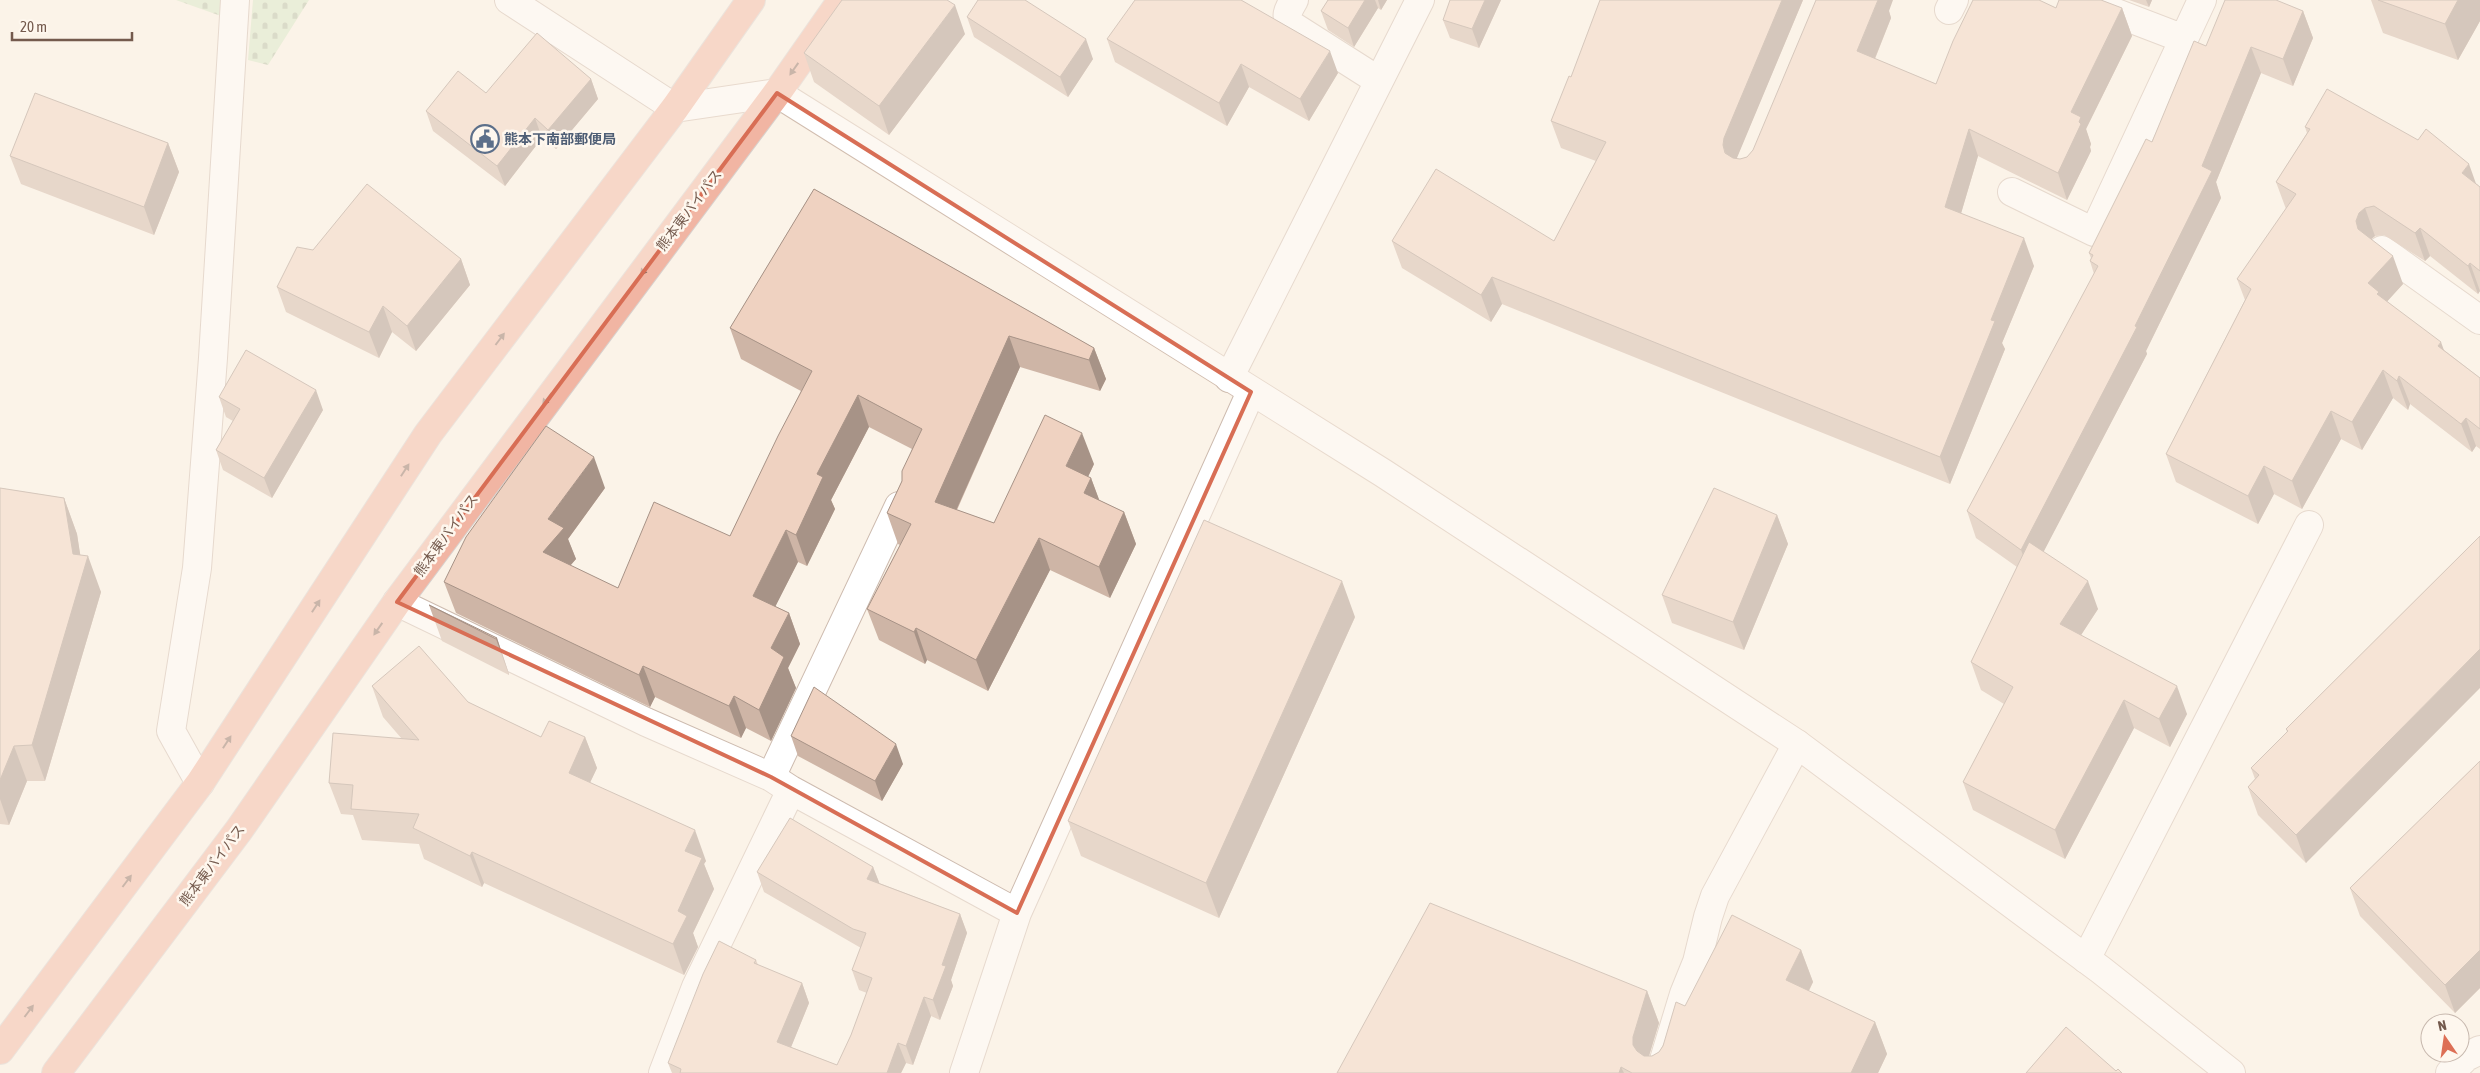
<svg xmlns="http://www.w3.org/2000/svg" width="2480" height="1073" viewBox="0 0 2480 1073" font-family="'Asap Condensed','Noto Sans JP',sans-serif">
	<defs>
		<pattern id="cemetery-stones" width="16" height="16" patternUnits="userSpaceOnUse" patternTransform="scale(1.25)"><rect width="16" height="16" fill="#d6e8c7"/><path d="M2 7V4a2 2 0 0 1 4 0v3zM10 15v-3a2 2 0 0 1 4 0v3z" fill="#b2bfa4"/></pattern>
	</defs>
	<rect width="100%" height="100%" fill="#fbf3e8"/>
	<path fill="url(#cemetery-stones)" d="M 176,0 L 221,0 L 221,16 Z
		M 253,0 L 309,0 L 268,65 L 248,60 Z"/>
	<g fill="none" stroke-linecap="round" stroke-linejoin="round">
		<defs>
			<path id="street" d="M 509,0 L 675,108
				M 1294,0 C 1289,9 1284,15 1291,25 L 1379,81
				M 2090,3 L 2184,39
				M 1949,10 L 1954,0
				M 2012,192 L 2094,232 L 2202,0
				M 2382,250 L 2480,320
				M 1229,378 L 1420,0
				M 397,602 L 646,722 L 771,777 L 791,790 L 696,987 L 663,1073
				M 771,777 L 899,506
				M 200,783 L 171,731 L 197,568 L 213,358 L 235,0
				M 791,790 L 1017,913
				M 2086,959 L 2309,525
				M 964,1073 L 1017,913 L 1251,392
				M 1660,1073 L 1684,994 L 1697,962 L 1708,917 L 1715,896 L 1797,744
				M 2450,1073 L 2466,1057 L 2480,1050"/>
			<path id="secondary" d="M 675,108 L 777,93 L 1383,473 L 1797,744 L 2101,970 L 2231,1073"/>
			<path id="highway" d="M 0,1050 L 200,783 L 428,434 L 675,108 L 751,0
				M 56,1073 L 239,830 L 397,602 L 777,93 L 842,0"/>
		</defs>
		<use href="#street" stroke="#cdbbaf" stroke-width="30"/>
		<use href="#secondary" stroke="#d1bdaf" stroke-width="30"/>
		<use href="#highway" stroke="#d8d1cd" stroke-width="30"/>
		<use href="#street" stroke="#fff" stroke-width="28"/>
		<use href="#secondary" stroke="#fff" stroke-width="28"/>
		<use href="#highway" stroke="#f1b5a3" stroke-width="28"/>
	</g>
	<path fill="#ceb5a6" d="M 1328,0 L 1387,0 L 1381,10 L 1378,8 L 1354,47 L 1328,30 L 1321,11 Z
		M 1501,0 L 1479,48 L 1450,38 L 1443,20 Z
		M 1803,0 L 1736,159 L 1740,159 L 1747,157 L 1889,11 L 1891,18 L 1875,59 L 1936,84 L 2056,8 L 2122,8 L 2132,36 L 2086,129 L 2091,144 L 2090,147 L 2091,151 L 2067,200 L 1978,156 L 1961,213 L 2034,266 L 2002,343 L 2005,349 L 1950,484 L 1502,304 L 1491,322 L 1402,268 L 1392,241 L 1554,241 L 1596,161 L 1561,148 L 1551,121 L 1571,77 Z
		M 2129,0 L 2152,0 L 2149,7 Z
		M 2371,0 L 2480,0 L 2480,21 L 2458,60 L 2383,33 Z
		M 2303,11 L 2313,38 L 2293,86 L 2261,73 L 2216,182 L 2221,198 L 2146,351 L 2147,354 L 2043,552 L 2098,609 L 2081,635 L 2187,714 L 2170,747 L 2134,728 L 2065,859 L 1973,810 L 1963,782 L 2004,704 L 1981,690 L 1971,662 L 2017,567 L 1976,538 L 1967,511 L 2094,274 L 2090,261 L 2091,258 L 2089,253 L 2206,46 Z
		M 967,17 L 1093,59 L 1068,97 L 974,37 Z
		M 965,34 L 889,135 L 814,82 L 804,53 Z
		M 1107,39 L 1338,73 L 1309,121 L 1249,87 L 1227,126 L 1115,62 Z
		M 591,79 L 598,99 L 556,149 L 542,138 L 505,186 L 433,131 L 426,111 L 486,93 Z
		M 2305,127 L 2477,184 L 2480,187 L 2480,291 L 2478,294 L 2430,256 L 2425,261 L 2384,235 L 2375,236 L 2371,239 L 2403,284 L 2387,301 L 2444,350 L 2480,378 L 2480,449 L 2476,446 L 2472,452 L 2410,404 L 2408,410 L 2393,398 L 2362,450 L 2341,439 L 2302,509 L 2274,494 L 2258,524 L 2176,482 L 2166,454 L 2245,300 L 2237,279 L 2286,209 L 2276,182 L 2307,133 Z
		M 168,143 L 179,172 L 154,235 L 21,184 L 10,156 Z
		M 814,189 L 1094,348 L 1106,379 L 1100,391 L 1020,367 L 957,510 L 994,523 L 1094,464 L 1088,477 L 1091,478 L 1099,500 L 1124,512 L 1136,544 L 1110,598 L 1050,570 L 988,691 L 927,660 L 925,664 L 879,640 L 867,609 L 900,545 L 898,544 L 887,513 L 902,481 L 912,449 L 869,427 L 831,500 L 835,509 L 807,566 L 798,562 L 775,606 L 789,613 L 800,644 L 788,668 L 796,688 L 771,741 L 746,728 L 741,738 L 655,697 L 650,707 L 456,613 L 444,582 L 605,488 L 568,539 L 576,559 L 570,566 L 618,588 L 730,536 L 801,391 L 741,359 L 730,328 Z
		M 313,250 L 461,259 L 470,285 L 416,351 L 392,332 L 379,358 L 286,312 L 277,287 Z
		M 219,397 L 323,410 L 272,498 L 223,470 L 216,450 L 233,421 L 226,417 Z
		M 0,488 L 64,498 L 77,534 L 80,555 L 101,592 L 45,781 L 27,781 L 9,825 L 0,824 Z
		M 1777,515 L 1788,544 L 1744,650 L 1672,623 L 1662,595 Z
		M 2480,536 L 2306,863 L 2258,815 L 2248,787 L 2255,779 L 2251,768 L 2287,732 L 2286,729 Z
		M 429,605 L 497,638 L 509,674 L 509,675 L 442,641 Z
		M 1355,617 L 1219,918 L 1081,856 L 1068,821 Z
		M 372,686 L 468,702 L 541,737 L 585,737 L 597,768 L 590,782 L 706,861 L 704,864 L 714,889 L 693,933 L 698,947 L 684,975 L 484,883 L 482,887 L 424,859 L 419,844 L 362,840 L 353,815 L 341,814 L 329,783 L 402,739 L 383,717 Z
		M 791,736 L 903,764 L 882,801 L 798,756 Z
		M 2480,761 L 2480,988 L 2455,1013 L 2360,916 L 2350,888 Z
		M 873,867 L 879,883 L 960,914 L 967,933 L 951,980 L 953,986 L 940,1020 L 931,1016 L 913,1065 L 906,1063 L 901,1073 L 672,1073 L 668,1063 L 756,960 L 758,965 L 802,983 L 809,1003 L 791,1047 L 837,1065 L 851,1035 L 867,993 L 859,990 L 852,970 L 861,948 L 764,892 L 757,872 Z
		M 1801,950 L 1813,982 L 1809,991 L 1875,1022 L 1887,1054 L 1878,1073 L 1337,1073 L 1647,991 L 1659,1023 L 1649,1056 L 1652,1056 L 1659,1052 L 1685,1006 Z"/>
	<path fill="#a79387" d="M 1365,0 L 1375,0 L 1378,8 L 1354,47 L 1348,28 Z
		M 1378,0 L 1387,0 L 1381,10 Z
		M 1485,0 L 1501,0 L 1479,48 L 1472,29 Z
		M 1782,0 L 1803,0 L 1734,165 L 1732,172 L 1723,145 L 1724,138 Z
		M 1878,0 L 1893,0 L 1889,11 L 1891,18 L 1867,78 L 1857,51 Z
		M 2146,0 L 2152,0 L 2149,7 Z
		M 2458,0 L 2480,0 L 2480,21 L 2458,60 L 2445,24 Z
		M 955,5 L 965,34 L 889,135 L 879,106 Z
		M 2122,8 L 2132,36 L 2086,129 L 2091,144 L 2090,147 L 2091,151 L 2067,200 L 2058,173 L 2071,112 Z
		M 2303,11 L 2313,38 L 2293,86 L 2283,59 Z
		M 1086,39 L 1093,59 L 1068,97 L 1060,77 Z
		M 2251,47 L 2261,73 L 2216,182 L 2221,198 L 2146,351 L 2147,354 L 2031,576 L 2021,550 L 2202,166 Z
		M 1330,51 L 1338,73 L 1309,121 L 1300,99 Z
		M 1241,64 L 1249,87 L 1227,126 L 1219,103 Z
		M 591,79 L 598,99 L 556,149 L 548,130 Z
		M 535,118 L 542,138 L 505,186 L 497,166 Z
		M 1969,129 L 1978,156 L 1955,234 L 1945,207 Z
		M 168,143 L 179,172 L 154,235 L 144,207 Z
		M 2469,164 L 2479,192 L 2462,173 Z
		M 2365,208 L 2375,236 L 2369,241 L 2358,229 L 2356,221 L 2359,213 Z
		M 2420,228 L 2430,256 L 2425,261 L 2415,233 Z
		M 2024,238 L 2034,266 L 2002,343 L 2005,349 L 1950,484 L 1940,457 L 1991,320 Z
		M 2393,256 L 2403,284 L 2384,305 L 2368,283 Z
		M 461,259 L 470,285 L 416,351 L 407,326 Z
		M 2470,263 L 2480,291 L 2478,294 L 2468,266 Z
		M 1492,277 L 1502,304 L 1491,322 L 1481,295 Z
		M 383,306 L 392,332 L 379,358 L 369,332 Z
		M 1009,336 L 1020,367 L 946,533 L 935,502 Z
		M 2441,342 L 2451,370 L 2438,346 Z
		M 1094,348 L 1106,379 L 1100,391 L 1089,360 Z
		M 2383,370 L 2393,398 L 2362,450 L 2352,422 Z
		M 2399,376 L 2410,404 L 2408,410 L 2397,381 Z
		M 316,390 L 323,410 L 272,498 L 264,478 Z
		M 858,395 L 869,427 L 831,500 L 835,509 L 807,566 L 796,535 L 817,474 Z
		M 2331,411 L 2341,439 L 2302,509 L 2292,481 Z
		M 2466,418 L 2476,446 L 2472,452 L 2461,424 Z
		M 1082,433 L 1094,464 L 1078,498 L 1066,466 Z
		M 594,457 L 605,488 L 568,539 L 576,559 L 554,584 L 543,552 L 548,519 Z
		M 2264,466 L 2274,494 L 2258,524 L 2248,496 Z
		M 1091,478 L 1103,510 L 1084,493 Z
		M 64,498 L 77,534 L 83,572 L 88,556 L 101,592 L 45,781 L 32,745 L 73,554 Z
		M 1124,512 L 1136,544 L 1110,598 L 1099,567 Z
		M 1777,515 L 1788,544 L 1744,650 L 1733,622 Z
		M 786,530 L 798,562 L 765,627 L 753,596 Z
		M 1039,538 L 1050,570 L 988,691 L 976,660 Z
		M 1342,581 L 1355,617 L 1219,918 L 1206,883 Z
		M 2088,581 L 2098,609 L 2070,652 L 2060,624 Z
		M 789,613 L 800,644 L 788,668 L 796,688 L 771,741 L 759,710 L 771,648 Z
		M 916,628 L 927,660 L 925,664 L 914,632 Z
		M 497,638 L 509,674 L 509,675 L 496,639 Z
		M 2480,649 L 2480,688 L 2306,863 L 2296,835 Z
		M 643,666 L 655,697 L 650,707 L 639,675 Z
		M 2177,686 L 2187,714 L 2170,747 L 2159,719 Z
		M 734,696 L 746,728 L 741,738 L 729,706 Z
		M 2124,700 L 2134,728 L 2065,859 L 2055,830 Z
		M 585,737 L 597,768 L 580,804 L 569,773 Z
		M 896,744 L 903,764 L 882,801 L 875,781 Z
		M 14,746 L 27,781 L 9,825 L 0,799 L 0,780 Z
		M 695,830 L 706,861 L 704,864 L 714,889 L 693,933 L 698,947 L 684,975 L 673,944 L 685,851 Z
		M 472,852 L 484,883 L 482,887 L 470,856 Z
		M 873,867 L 881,887 L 867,879 Z
		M 960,914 L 967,933 L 951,980 L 953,986 L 940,1020 L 933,1000 L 942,965 Z
		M 1801,950 L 1813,982 L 1798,1012 L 1786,980 Z
		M 2480,950 L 2480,988 L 2455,1013 L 2445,985 Z
		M 802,983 L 809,1003 L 785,1062 L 777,1042 Z
		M 1647,991 L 1659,1023 L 1645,1069 L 1633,1045 L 1633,1037 Z
		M 924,997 L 931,1016 L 913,1065 L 906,1046 Z
		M 1875,1022 L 1887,1054 L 1878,1073 L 1851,1073 Z
		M 898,1043 L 906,1063 L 901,1073 L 887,1073 Z
		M 1621,1067 L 1624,1073 L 1619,1073 Z"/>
	<path fill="#efd2c1" stroke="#a79387" d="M 842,0 L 947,0 L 955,5 L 879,106 L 804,53 Z
		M 978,0 L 1025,0 L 1086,39 L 1060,77 L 967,17 Z
		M 1135,0 L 1241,0 L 1330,51 L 1300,99 L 1241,64 L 1219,103 L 1107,39 Z
		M 1328,0 L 1365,0 L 1348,28 L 1321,11 Z
		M 1450,0 L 1485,0 L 1472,29 L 1443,20 Z
		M 1600,0 L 1782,0 L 1724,138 L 1723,145 L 1725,153 L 1733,158 L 1740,159 L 1747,157 L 1753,150 L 1816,0 L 1878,0 L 1857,51 L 1936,84 L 1953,41 L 1973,0 L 2039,0 L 2056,8 L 2059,0 L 2101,0 L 2122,8 L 2071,112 L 2081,117 L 2079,122 L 2081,124 L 2058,173 L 1969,129 L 1945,207 L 2024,238 L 1991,320 L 1995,321 L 1940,457 L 1492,277 L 1481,295 L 1392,241 L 1436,169 L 1554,241 L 1606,142 L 1551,121 L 1569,76 L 1571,77 Z
		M 2225,0 L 2276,0 L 2303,11 L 2283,59 L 2251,47 L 2202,166 L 2212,171 L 2135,326 L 2137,327 L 2021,550 L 1967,511 L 2098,266 L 2090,261 L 2093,255 L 2089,253 L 2146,139 L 2152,142 L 2194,41 L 2206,46 Z
		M 2378,0 L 2458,0 L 2445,24 Z
		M 537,33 L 591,79 L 548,130 L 535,118 L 497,166 L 426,111 L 458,71 L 486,93 Z
		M 2327,89 L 2418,140 L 2426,129 L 2469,164 L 2462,173 L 2480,187 L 2480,271 L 2470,263 L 2468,266 L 2420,228 L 2415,233 L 2374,206 L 2365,208 L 2359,213 L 2356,221 L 2358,229 L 2393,256 L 2368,283 L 2379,292 L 2377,294 L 2441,342 L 2438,346 L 2480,378 L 2480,429 L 2466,418 L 2461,424 L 2399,376 L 2397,381 L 2383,370 L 2352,422 L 2331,411 L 2292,481 L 2264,466 L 2248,496 L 2166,454 L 2251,289 L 2237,279 L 2296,194 L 2276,182 L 2310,129 L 2305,127 Z
		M 35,93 L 168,143 L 144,207 L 10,156 Z
		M 367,184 L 461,259 L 407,326 L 383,306 L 369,332 L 277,287 L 297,247 L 313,250 Z
		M 814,189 L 1094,348 L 1089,360 L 1009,336 L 935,502 L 994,523 L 1045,415 L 1082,433 L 1066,466 L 1091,478 L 1084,493 L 1124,512 L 1099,567 L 1039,538 L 976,660 L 916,628 L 914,632 L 867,609 L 911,524 L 887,513 L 902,481 L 902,471 L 922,429 L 858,395 L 817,474 L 823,477 L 796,535 L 786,530 L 753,596 L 789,613 L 771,648 L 784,657 L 759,710 L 734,696 L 729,706 L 643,666 L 639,675 L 444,582 L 466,537 L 546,426 L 594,457 L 548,519 L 564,528 L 543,552 L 618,588 L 654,502 L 730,536 L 778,436 L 812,371 L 730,328 Z
		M 246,350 L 316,390 L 264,478 L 216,450 L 240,409 L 219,397 Z
		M 0,488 L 64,498 L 73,554 L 88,556 L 32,745 L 14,746 L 0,780 Z
		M 1714,488 L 1777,515 L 1733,622 L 1662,595 Z
		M 1204,520 L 1342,581 L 1206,883 L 1068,821 Z
		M 2480,536 L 2480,649 L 2296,835 L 2248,787 L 2259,775 L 2251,768 L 2288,731 L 2286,729 Z
		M 2029,542 L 2088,581 L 2060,624 L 2177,686 L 2159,719 L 2124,700 L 2055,830 L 1963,782 L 2013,687 L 1971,662 Z
		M 429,605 L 497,638 L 496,639 Z
		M 419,646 L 468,702 L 541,737 L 549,721 L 585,737 L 569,773 L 695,830 L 685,851 L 702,858 L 678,911 L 687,916 L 673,944 L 472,852 L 470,856 L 413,828 L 419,814 L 351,809 L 353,785 L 329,783 L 333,733 L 419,740 L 372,686 Z
		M 814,687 L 896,744 L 875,781 L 791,736 Z
		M 2480,761 L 2480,950 L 2445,985 L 2350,888 Z
		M 790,818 L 873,867 L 867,879 L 960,914 L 942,965 L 946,966 L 933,1000 L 924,997 L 906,1046 L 898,1043 L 887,1073 L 680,1073 L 681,1069 L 668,1063 L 703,974 L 719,941 L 756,960 L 754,963 L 802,983 L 777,1042 L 837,1065 L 851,1035 L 872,978 L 852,970 L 866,933 L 853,929 L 757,872 Z
		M 1430,903 L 1647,991 L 1633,1037 L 1633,1045 L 1637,1051 L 1644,1056 L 1652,1056 L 1659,1052 L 1663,1046 L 1676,1002 L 1685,1006 L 1732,915 L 1801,950 L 1786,980 L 1875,1022 L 1851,1073 L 1632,1073 L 1621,1067 L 1619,1073 L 1337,1073 Z
		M 2066,1027 L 2116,1071 L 2118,1069 L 2122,1073 L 2026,1073 Z"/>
	<defs><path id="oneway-solid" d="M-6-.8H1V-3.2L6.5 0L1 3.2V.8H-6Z" transform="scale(1.25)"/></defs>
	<g fill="#8d6c5e">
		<use href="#oneway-solid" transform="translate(794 69) rotate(125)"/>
		<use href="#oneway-solid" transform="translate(645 269) rotate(127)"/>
		<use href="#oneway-solid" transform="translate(500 339) rotate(-53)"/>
		<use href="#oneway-solid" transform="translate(547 399) rotate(127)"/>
		<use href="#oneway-solid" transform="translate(405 470) rotate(-57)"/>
		<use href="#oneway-solid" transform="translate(316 606) rotate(-57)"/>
		<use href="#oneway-solid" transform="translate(378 629) rotate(125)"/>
		<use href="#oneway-solid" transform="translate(227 742) rotate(-57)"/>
		<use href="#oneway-solid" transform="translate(127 881) rotate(-53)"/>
		<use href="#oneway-solid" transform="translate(29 1011) rotate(-53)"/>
	</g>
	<path d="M0 0H2480V1073H0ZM 777,93 L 1251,392 L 1017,913 L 771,777 L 397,602 Z" fill="#fbf3e8" fill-opacity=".55" fill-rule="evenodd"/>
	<path fill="none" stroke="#d86e55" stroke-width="4" stroke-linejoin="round" d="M 777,93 L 1251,392 L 1017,913 L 771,777 L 397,602 Z"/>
	<defs>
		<symbol id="civic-ring" viewBox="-11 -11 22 22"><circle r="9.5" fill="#fef7ee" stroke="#5c6f8a" stroke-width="1.5"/><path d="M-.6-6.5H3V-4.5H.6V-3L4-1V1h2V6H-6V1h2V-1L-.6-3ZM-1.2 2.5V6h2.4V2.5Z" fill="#5c6f8a"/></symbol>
	</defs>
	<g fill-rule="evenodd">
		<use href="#civic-ring" x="469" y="123" width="32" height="32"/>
	</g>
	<g text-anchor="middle" stroke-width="5" stroke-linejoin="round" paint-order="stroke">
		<g font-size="14" font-weight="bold" fill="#4e5e75" stroke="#fef7ee" text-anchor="start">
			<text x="504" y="144">熊本下南部郵便局</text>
		</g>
		<g font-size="14" fill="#745a4d" stroke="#fef7ee">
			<text transform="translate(689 210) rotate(-53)" y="5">熊本東バイパス</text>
			<text transform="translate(446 535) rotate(-54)" y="5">熊本東バイパス</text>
			<text transform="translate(212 865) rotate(-53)" y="5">熊本東バイパス</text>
		</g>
	</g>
	<g transform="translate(2445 1038) rotate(347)"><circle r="24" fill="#fef7ee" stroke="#c7b8ae"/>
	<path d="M0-4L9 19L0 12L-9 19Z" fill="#dd6f55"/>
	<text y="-8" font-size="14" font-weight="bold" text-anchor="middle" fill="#745a4d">N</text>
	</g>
	<path d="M12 32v8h120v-8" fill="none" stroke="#745a4d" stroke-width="2.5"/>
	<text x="20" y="32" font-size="15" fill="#745a4d" stroke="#fef7ee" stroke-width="4" paint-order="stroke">20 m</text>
</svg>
